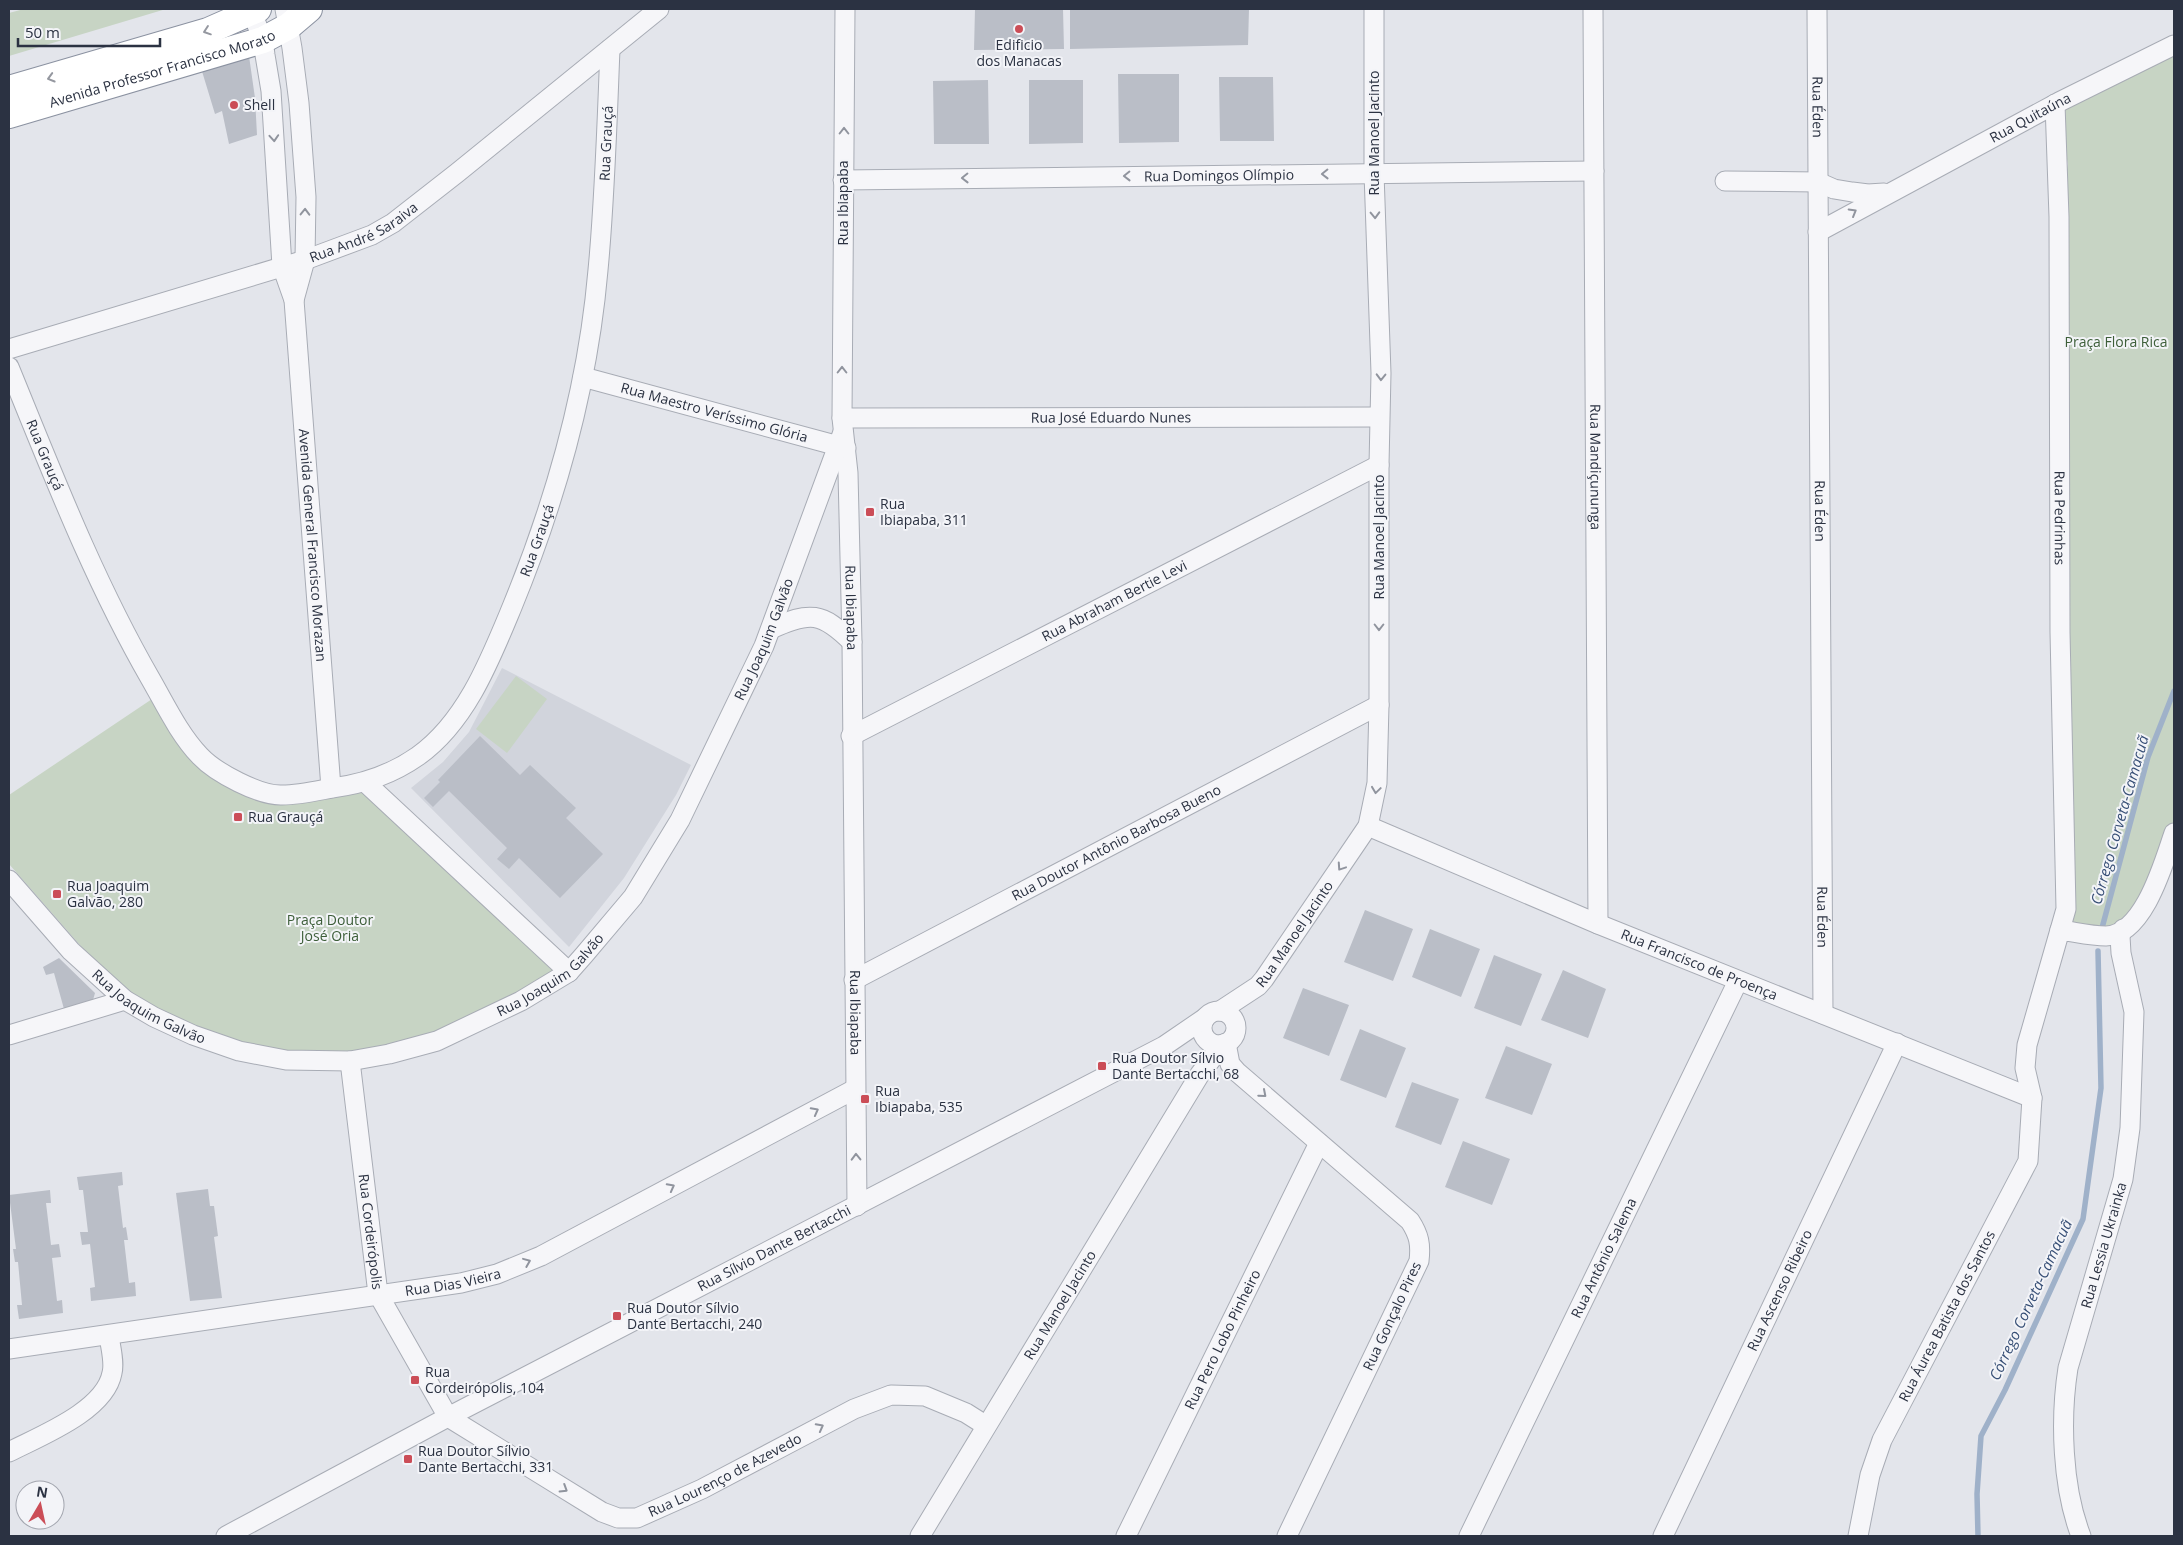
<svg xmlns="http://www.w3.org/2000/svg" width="2183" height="1545" viewBox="0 0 2183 1545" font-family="'Open Sans',sans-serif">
	<rect width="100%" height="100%" fill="#e3e5eb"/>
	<path fill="#d1d4dc" d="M 502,668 L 691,765 L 676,795 L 624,878 L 569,947 L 411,788 L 443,762 L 469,732 Z"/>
	<path fill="#c7d4c4" d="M 24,9 L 166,9 L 9,56 L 9,13 Z
		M 2174,45 L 2174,833 L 2129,925 L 2060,930 L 2059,217 L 2068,164 L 2055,104 Z
		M 516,676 L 547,699 L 507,753 L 476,729 Z
		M 158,695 L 174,723 L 258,793 L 366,785 L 568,970 L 434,1040 L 350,1059 L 222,1044 L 127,999 L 9,864 L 9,795 Z"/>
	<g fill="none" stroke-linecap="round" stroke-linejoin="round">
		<path stroke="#9fb1c9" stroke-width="5.5" d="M 2102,928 L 2148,757 L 2174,691
			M 1978,1536 L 1977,1494 L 1981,1436 L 2005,1390 L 2083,1219 L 2101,1088 L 2098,951"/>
	</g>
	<path fill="#babec7" d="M 975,9 L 1063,9 L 1064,49 L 974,50 Z
		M 1070,9 L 1249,9 L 1248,45 L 1070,49 Z
		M 249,56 L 255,98 L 257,135 L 229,144 L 222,111 L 215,114 L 201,68 Z
		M 1118,74 L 1179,74 L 1179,142 L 1119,143 Z
		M 1219,77 L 1273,77 L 1274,141 L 1220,141 Z
		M 988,80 L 989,144 L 934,144 L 933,81 Z
		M 1029,80 L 1083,80 L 1083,143 L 1029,144 Z
		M 480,736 L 520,775 L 530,765 L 576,808 L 566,818 L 603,854 L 560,898 L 519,858 L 509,869 L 497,859 L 507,848 L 449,791 L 433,807 L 424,798 L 440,782 L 438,780 Z
		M 1365,910 L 1413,929 L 1393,981 L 1344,962 Z
		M 1430,929 L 1480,949 L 1461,997 L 1412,977 Z
		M 1494,955 L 1542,974 L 1521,1026 L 1474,1008 Z
		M 59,958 L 95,993 L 93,1000 L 64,1009 L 54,973 L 46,975 L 43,967 Z
		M 1563,970 L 1606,989 L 1588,1038 L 1541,1020 Z
		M 1303,988 L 1349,1005 L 1329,1056 L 1283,1038 Z
		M 1360,1029 L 1406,1048 L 1386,1098 L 1340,1080 Z
		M 1506,1046 L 1552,1064 L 1532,1115 L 1485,1098 Z
		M 1412,1082 L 1459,1099 L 1441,1145 L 1395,1127 Z
		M 1463,1141 L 1510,1159 L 1492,1205 L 1445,1187 Z
		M 122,1172 L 123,1185 L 118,1186 L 123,1228 L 126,1227 L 128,1240 L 124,1240 L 129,1283 L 135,1282 L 136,1296 L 91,1301 L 90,1288 L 95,1287 L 90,1244 L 82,1245 L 80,1232 L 88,1232 L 83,1190 L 79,1190 L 77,1177 Z
		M 208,1189 L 210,1206 L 214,1206 L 218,1236 L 214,1237 L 222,1298 L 190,1301 L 176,1193 Z
		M 50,1190 L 51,1203 L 46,1203 L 51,1245 L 59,1244 L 61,1257 L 52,1258 L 57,1301 L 62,1300 L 63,1313 L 19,1319 L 17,1305 L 22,1305 L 18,1262 L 15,1262 L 13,1249 L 16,1249 L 9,1195 Z"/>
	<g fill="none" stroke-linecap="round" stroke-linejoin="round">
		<defs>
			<g id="minor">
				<path d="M 285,9 L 292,48 L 299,103 L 306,197 L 305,260 L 294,300"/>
				<path id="s1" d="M 845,9 L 842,418 L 848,473 L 852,642 L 857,1206"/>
				<path id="s2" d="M 1593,9 L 1598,924"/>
				<path id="s3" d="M 1817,9 L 1823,1014"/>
				<path id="s4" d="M 252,13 L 263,40 L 265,55 L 271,91 L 282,266 L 294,300 L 331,788"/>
				<path id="s5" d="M 2055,104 L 2059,217 L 2060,632 L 2066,909 L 2060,930"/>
				<path id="s6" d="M 843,180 L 1594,171"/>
				<path d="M 1725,181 L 1818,182 L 1834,189 L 1852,192 L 1868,194 L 1884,193"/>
				<path id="s7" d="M 1818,232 L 2059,102 L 2174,45"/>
				<path id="s8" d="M 9,349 L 305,260 L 372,235 L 393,223 L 457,173 L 659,9"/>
				<path id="s9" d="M 9,367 C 52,472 93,579 150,678 C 165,704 179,734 200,756 C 216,773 260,796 282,795 C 299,795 316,791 332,788 C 364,784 391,775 418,756 C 466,722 490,660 512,607 C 556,500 588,386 598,270 C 605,197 607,122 610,49"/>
				<path id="s10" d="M 583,377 L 846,448"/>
				<path id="s11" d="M 842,418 L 1379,417"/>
				<path d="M 771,629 C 810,611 822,612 852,642"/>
				<path id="s12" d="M 851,736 L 1379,465"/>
				<path d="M 366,783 L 569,972"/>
				<path id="s13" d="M 1368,826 L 1598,924 L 2032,1098"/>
				<path id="s14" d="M 9,880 L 71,951 L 125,1000 L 154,1017 L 193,1035 L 239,1051 L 286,1060 L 350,1061 L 389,1054 L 437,1041 L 521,1001 L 569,972 L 584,955 L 633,897 L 680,820 L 764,646 L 843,432"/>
				<path id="s15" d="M 854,980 L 1379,705"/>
				<path id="s16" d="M 1220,1011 L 1258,986 L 1264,979 L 1368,826 L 1377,783 L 1379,705 L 1379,465 L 1381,373 L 1374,173 L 1374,9"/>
				<circle cx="1219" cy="1028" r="17"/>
				<path d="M 9,1035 L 125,1000"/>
				<path d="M 1226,1043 L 1230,1064 L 1237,1072 L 1410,1221 C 1419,1235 1421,1244 1419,1261 L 1287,1536"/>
				<path id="s17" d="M 350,1061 L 378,1294 L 448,1417 L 602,1512 L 618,1518 L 637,1518 L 702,1489 L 854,1409 L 891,1395 L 925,1396 L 966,1413 L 985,1425"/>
				<path id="s18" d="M 9,1349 L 461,1283 L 497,1274 L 541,1256 L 855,1089"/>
				<path d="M 9,1452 C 40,1436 105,1411 112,1373 C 115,1362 110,1346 109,1335"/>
				<path id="s19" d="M 226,1536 L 448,1417 L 1164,1046 L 1205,1018"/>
				<path id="s20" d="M 920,1536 L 1200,1074 L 1223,1044"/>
				<path id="s21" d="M 1126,1536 L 1319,1143"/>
				<path id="s22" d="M 1469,1536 L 1738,981"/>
				<path id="s23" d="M 1663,1536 L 1897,1043"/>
				<path id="s24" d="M 1858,1536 L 1870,1475 L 1882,1440 L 2028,1161 L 2032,1098 L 2025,1068 L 2027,1045 L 2060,930 C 2075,932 2091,936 2106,936 C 2144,935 2164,862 2174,833"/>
				<path id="s25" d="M 2081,1536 C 2062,1487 2060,1419 2068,1368 L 2123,1179 L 2130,1128 L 2134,1012 L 2121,953 L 2120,936 L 2123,929"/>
			</g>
			<g id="highway">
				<path d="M 9,89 L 208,31 L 258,9"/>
				<path id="s26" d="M 9,115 L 263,40 L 289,26 L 309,9"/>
			</g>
		</defs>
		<use href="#minor" stroke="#a8acb5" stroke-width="21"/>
		<use href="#highway" stroke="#8b92a1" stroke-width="28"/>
		<use href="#minor" stroke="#f6f6f9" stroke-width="19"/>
		<use href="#highway" stroke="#fff" stroke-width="26"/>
	</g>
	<defs><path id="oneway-chevron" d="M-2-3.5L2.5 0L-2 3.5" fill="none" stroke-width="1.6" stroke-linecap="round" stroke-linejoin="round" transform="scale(1.25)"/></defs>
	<g stroke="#9598a0">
		<use href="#oneway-chevron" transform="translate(207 31) rotate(161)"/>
		<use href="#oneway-chevron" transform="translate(51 78) rotate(164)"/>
	</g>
	<g stroke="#90949e">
		<use href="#oneway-chevron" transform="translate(844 131) rotate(-90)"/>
		<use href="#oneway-chevron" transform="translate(274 138) rotate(86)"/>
		<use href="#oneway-chevron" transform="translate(1325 174) rotate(179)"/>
		<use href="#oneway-chevron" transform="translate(1127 176) rotate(179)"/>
		<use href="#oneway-chevron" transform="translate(965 178) rotate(179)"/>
		<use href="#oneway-chevron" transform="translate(305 212) rotate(-89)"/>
		<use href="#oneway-chevron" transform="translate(1853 212) rotate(-30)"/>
		<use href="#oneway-chevron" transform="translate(1375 215) rotate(88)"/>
		<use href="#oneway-chevron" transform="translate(842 370) rotate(-90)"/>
		<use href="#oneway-chevron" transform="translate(1381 377) rotate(91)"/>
		<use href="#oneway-chevron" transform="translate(1379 627) rotate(90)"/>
		<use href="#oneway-chevron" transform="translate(1376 790) rotate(98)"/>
		<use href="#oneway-chevron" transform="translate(1341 867) rotate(124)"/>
		<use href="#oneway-chevron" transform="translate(1263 1094) rotate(41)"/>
		<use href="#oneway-chevron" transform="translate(815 1111) rotate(-28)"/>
		<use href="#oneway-chevron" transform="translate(856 1157) rotate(-91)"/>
		<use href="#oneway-chevron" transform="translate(671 1187) rotate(-28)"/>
		<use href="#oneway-chevron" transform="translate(527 1262) rotate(-22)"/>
		<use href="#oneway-chevron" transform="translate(820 1427) rotate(-28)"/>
		<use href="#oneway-chevron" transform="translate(564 1489) rotate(32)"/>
	</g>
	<g fill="#cb4d57" stroke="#f3f4f8" stroke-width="2">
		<circle cx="1019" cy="29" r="5"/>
		<circle cx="234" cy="105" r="5"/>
		<rect x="865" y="507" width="10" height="10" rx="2.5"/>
		<rect x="233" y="812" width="10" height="10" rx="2.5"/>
		<rect x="52" y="889" width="10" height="10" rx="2.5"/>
		<rect x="1097" y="1061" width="10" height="10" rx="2.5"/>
		<rect x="860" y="1094" width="10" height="10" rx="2.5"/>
		<rect x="612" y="1311" width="10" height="10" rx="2.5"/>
		<rect x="410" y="1375" width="10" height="10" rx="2.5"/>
		<rect x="403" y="1454" width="10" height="10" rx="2.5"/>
	</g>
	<g text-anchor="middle" stroke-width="4" stroke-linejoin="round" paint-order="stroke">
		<g font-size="14" fill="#2b3242" stroke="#f3f4f8" text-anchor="start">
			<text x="1019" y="50" text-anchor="middle">Edificio<tspan x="1019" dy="16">dos Manacas</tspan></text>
			<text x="244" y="110">Shell</text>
			<text x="880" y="509">Rua<tspan x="880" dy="16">Ibiapaba, 311</tspan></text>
			<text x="248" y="822">Rua Grauçá</text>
			<text x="67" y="891">Rua Joaquim<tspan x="67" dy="16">Galvão, 280</tspan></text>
			<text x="1112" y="1063">Rua Doutor Sílvio<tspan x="1112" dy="16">Dante Bertacchi, 68</tspan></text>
			<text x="875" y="1096">Rua<tspan x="875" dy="16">Ibiapaba, 535</tspan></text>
			<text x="627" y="1313">Rua Doutor Sílvio<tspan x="627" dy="16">Dante Bertacchi, 240</tspan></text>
			<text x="425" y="1377">Rua<tspan x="425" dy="16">Cordeirópolis, 104</tspan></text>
			<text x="418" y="1456">Rua Doutor Sílvio<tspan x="418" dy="16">Dante Bertacchi, 331</tspan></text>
		</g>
		<g font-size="14" fill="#2b3242" stroke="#f3f4f8">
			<text dy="5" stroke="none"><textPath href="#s26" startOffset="160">Avenida Professor Francisco Morato</textPath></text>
			<text dy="5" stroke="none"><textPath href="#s3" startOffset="98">Rua Éden</textPath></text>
			<text dy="5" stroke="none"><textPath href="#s7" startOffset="241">Rua Quitaúna</textPath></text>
			<text transform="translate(1374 133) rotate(-90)" y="5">Rua Manoel Jacinto</text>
			<text dy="5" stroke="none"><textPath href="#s9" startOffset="1325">Rua Grauçá</textPath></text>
			<text dy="5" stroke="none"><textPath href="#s6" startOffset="376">Rua Domingos Olímpio</textPath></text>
			<text transform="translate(843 203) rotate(-90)" y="5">Rua Ibiapaba</text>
			<text dy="5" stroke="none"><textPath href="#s8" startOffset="374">Rua André Saraiva</textPath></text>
			<text dy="5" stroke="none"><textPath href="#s10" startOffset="136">Rua Maestro Veríssimo Glória</textPath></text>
			<text dy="5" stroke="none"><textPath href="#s11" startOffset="269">Rua José Eduardo Nunes</textPath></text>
			<text dy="5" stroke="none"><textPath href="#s9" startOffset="95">Rua Grauçá</textPath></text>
			<text dy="5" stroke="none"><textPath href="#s2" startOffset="458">Rua Mandiçununga</textPath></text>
			<text dy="5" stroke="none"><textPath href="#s3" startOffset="502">Rua Éden</textPath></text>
			<text dy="5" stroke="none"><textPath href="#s5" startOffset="414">Rua Pedrinhas</textPath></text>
			<text transform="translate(1379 537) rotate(-90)" y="5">Rua Manoel Jacinto</text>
			<text dy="5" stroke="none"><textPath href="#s9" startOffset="920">Rua Grauçá</textPath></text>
			<text dy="5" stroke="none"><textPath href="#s4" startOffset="538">Avenida General Francisco Morazan</textPath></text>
			<text dy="5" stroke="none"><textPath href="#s12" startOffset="296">Rua Abraham Bertie Levi</textPath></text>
			<text dy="5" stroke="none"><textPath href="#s1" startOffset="599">Rua Ibiapaba</textPath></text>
			<text dy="5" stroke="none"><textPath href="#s14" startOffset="1031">Rua Joaquim Galvão</textPath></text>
			<text dy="5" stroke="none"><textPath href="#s15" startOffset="296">Rua Doutor Antônio Barbosa Bueno</textPath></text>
			<text dy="5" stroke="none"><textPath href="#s3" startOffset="908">Rua Éden</textPath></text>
			<text dy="5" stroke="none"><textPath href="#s16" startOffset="109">Rua Manoel Jacinto</textPath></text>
			<text dy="5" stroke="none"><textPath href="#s13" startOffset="359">Rua Francisco de Proença</textPath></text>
			<text dy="5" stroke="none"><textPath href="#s14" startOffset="626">Rua Joaquim Galvão</textPath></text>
			<text dy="5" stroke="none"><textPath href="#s14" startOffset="191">Rua Joaquim Galvão</textPath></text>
			<text dy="5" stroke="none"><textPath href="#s1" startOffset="1004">Rua Ibiapaba</textPath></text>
			<text dy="5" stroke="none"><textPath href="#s17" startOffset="172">Rua Cordeirópolis</textPath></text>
			<text dy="5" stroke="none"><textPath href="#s25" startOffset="298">Rua Lessia Ukrainka</textPath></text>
			<text dy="5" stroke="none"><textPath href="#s19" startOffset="619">Rua Sílvio Dante Bertacchi</textPath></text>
			<text dy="5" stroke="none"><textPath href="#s22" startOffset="309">Rua Antônio Salema</textPath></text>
			<text dy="5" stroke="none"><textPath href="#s18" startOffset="449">Rua Dias Vieira</textPath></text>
			<text dy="5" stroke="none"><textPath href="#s23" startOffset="272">Rua Ascenso Ribeiro</textPath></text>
			<text dy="5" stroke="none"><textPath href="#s20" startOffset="270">Rua Manoel Jacinto</textPath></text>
			<text transform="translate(1392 1316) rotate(-65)" y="5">Rua Gonçalo Pires</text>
			<text dy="5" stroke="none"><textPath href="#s24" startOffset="239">Rua Áurea Batista dos Santos</textPath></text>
			<text dy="5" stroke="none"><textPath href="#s21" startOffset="219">Rua Pero Lobo Pinheiro</textPath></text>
			<text dy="5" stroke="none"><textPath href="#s17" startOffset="691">Rua Lourenço de Azevedo</textPath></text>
		</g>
		<g font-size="14" fill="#3d5e39" stroke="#f3f4f8">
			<text x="2116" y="347">Praça Flora Rica</text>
			<text x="330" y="925">Praça Doutor<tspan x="330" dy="16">José Oria</tspan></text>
		</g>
		<g font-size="15" font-style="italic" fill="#364e75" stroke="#f3f4f8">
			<text transform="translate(2120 820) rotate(-74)" y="5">Córrego Corveta-Camacuã</text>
			<text transform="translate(2031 1300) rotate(-65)" y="5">Córrego Corveta-Camacuã</text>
		</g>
	</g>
	<rect width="2183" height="1545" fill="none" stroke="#2b3242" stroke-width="20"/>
	<g transform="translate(40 1505) rotate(9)"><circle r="24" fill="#f3f4f8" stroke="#a3a6af"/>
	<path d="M0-4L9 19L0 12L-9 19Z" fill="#cb4d57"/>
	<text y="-8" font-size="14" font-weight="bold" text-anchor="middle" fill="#2b3242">N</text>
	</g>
	<path d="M18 38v8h142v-8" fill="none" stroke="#2b3242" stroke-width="2.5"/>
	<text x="25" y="38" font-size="15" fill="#2b3242" stroke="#f3f4f8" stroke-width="4" paint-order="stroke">50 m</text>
</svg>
